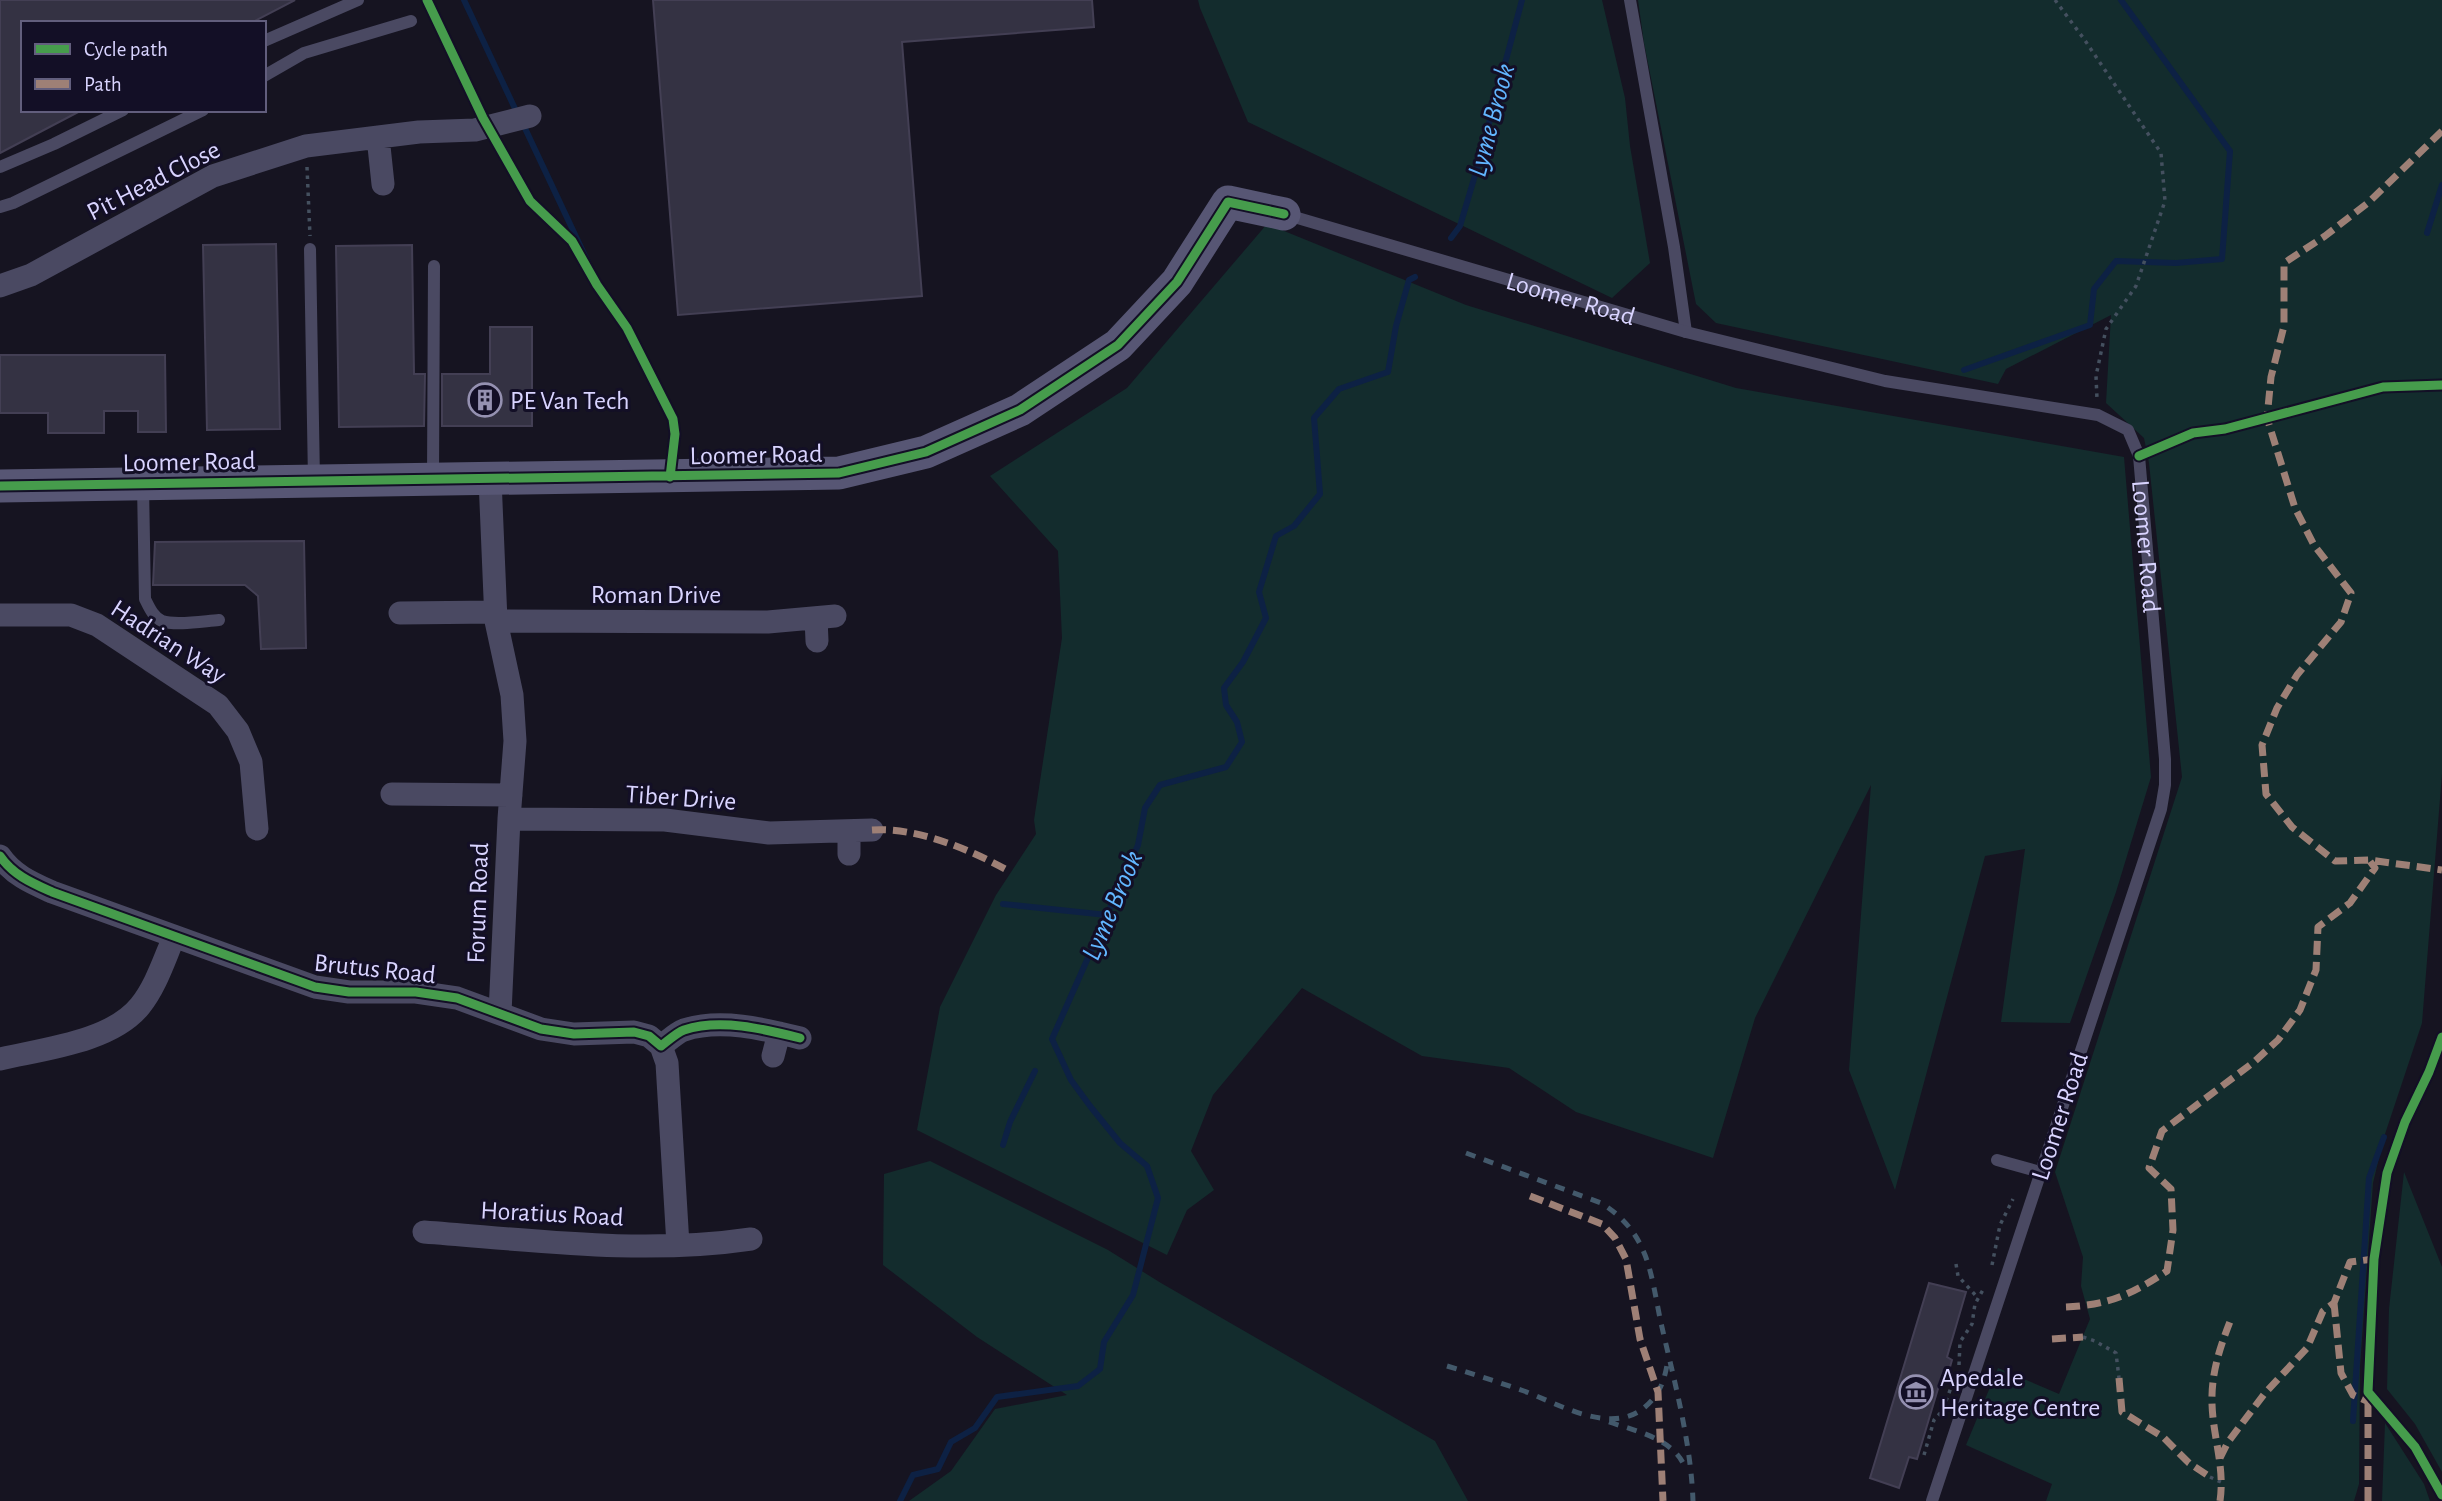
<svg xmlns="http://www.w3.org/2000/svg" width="2442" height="1501" viewBox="0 0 2442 1501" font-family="'Alegreya Sans',sans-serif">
	<rect width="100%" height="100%" fill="#161421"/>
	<path fill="#132c2d" d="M 1198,0 L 1602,0 L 1625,98 L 1630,146 L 1650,263 L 1612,298 L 1248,122 L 1200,8 Z
		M 1638,0 L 2442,0 L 2442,774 L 2422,1023 L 2384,1137 L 2373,1183 L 2360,1367 L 2359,1484 L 2354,1501 L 2046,1501 L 2052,1484 L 1966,1445 L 1998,1368 L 2059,1394 L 2090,1319 L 2081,1286 L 2083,1257 L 2055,1172 L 2182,777 L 2149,463 L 2144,438 L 2106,403 L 2111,315 L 2006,369 L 1998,384 L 1716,323 L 1696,304 L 1644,43 Z
		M 1267,224 L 1466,305 L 1736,388 L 2124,457 L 2151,777 L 2116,892 L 2070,1023 L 2001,1022 L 2025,849 L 1985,856 L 1895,1190 L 1849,1070 L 1871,785 L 1755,1018 L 1713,1158 L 1576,1112 L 1509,1068 L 1422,1056 L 1302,988 L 1213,1095 L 1191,1151 L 1214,1190 L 1187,1210 L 1167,1255 L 917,1130 L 940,1007 L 996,895 L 1036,834 L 1034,820 L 1062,638 L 1058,551 L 990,476 L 1127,388 Z
		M 930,1161 L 1108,1250 L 1161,1283 L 1435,1441 L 1468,1501 L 909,1501 L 951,1471 L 995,1409 L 1067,1395 L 977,1337 L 883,1265 L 884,1174 Z
		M 2404,1172 L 2442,1267 L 2442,1472 L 2415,1424 L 2387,1389 L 2389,1309 Z
		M 2385,1423 L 2424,1484 L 2430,1501 L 2382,1501 Z"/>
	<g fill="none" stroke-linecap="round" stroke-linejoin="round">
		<path stroke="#0d2144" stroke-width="6" d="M 464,0 L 518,115
			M 523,124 L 594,275
			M 2427,233 L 2442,185
			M 1451,238 L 1460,226 L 1476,172 L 1522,0
			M 1964,370 L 2090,325 L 2094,289 L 2116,261 L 2176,263 L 2222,259 L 2230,151 L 2121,0
			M 1003,904 L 1107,915
			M 1003,1145 L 1010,1122 L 1035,1071
			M 2353,1421 L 2369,1178 L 2384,1137
			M 900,1501 L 913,1475 L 938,1469 L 951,1442 L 975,1428 L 997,1397 L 1078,1386 L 1100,1369 L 1104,1342 L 1133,1295 L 1158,1198 L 1147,1166 L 1120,1143 L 1090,1106 L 1071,1080 L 1052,1039 L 1138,845 L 1145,808 L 1160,785 L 1226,767 L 1242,742 L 1237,722 L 1226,705 L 1224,688 L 1243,662 L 1266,618 L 1259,592 L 1276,536 L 1294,526 L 1320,494 L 1314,418 L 1339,389 L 1388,372 L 1396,326 L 1409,280 L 1415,277"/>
	</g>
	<path fill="#343243" stroke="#433f54" stroke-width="2" d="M 0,0 L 295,0 L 251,23 L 23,23 L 23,110 L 82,110 L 0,153 Z
		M 653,0 L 1092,0 L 1094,27 L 902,42 L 922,296 L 678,315 Z
		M 276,244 L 280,429 L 207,430 L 203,245 Z
		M 412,245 L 414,374 L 425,374 L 424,426 L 339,427 L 336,246 Z
		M 490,327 L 532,327 L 532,426 L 442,426 L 442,374 L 490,374 Z
		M 0,355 L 165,355 L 166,432 L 138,432 L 138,411 L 104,411 L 104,433 L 48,433 L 48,413 L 0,413 Z
		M 304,541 L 306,648 L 261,649 L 258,596 L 245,585 L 153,585 L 155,542 Z
		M 1929,1283 L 1966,1292 L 1947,1357 L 1952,1360 L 1948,1374 L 1943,1372 L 1917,1459 L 1909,1457 L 1899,1488 L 1870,1478 Z"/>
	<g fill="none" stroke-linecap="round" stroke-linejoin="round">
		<path stroke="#44505f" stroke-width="3.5" stroke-dasharray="3.5 5" stroke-linecap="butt" d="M 2055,0 L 2084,39 L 2161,153 L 2165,201 L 2136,286 L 2106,329 L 2096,376 L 2097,399
			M 307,167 L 310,236
			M 1956,1264 L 1958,1276 L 1978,1298
			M 1992,1265 L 2000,1225 L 2013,1199
			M 2083,1337 L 2095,1341 L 2116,1353 L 2119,1378
			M 1959,1365 L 1960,1342 L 1972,1324 L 1975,1304 L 1984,1288
			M 2002,1383 L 2018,1377
			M 1946,1401 L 1953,1382
			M 1924,1455 L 1934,1420 L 1944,1409
			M 2210,1477 L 2223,1483"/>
		<g stroke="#4a4962" stroke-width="12">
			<path d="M 1630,0 L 1674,247 L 1686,332"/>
			<path d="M 264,41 L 358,0"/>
			<path d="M 264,76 L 304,53 L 411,21"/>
			<path d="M 0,167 L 54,144 L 123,110"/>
			<path d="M 0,207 L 13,203 L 203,110"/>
			<path id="s1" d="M 1284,214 L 1686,332 L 1885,381 L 2098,415 L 2128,430 L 2139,456 L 2165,759 L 2165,785 L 2161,809 L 1932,1501"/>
			<path d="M 310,249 L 314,480"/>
			<path d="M 433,478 L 434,266"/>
			<path d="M 143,485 L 145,599 C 149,607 153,617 162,621 C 176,626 204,621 219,620"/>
			<path d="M 1997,1160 L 2040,1172"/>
		</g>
		<path stroke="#4a4962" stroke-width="23" d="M 378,137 L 383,184
			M 0,286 L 31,275 L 213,176 L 306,146 L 419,132 L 475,130 L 530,116
			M 490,479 L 496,621 L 512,695 L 515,741 L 509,819 L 500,1013
			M 400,613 L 495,612
			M 0,615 L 71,615 L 97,625 L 218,705 L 238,731 L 251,762 L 257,829
			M 816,618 L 817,641
			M 496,621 L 768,622 L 835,616
			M 392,794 L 511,795
			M 509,819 L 665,820 L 769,833 L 872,830
			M 849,854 L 849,831
			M 0,856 C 13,875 32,883 52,892 L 315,987 L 349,992 L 416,992 L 457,998 L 541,1029 L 574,1034 L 634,1032 L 649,1036 L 661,1046 C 668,1041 676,1033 684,1030 C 720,1018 764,1029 800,1038
			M 661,1046 L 667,1063 L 678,1245
			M 773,1056 L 779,1033
			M 0,1059 C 43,1049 111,1042 140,1006 C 156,986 164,960 174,937
			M 424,1232 C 532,1240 643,1255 751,1239"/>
		<path stroke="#575674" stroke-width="33" d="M 0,486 L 839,473 L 926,452 L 1020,410 L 1118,345 L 1177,282 L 1228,202 L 1284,214"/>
		<path stroke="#43596b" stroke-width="5" stroke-dasharray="10 9" stroke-linecap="butt" d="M 1466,1153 L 1601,1203 C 1622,1216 1636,1232 1645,1255 C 1653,1276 1656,1300 1661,1323 C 1674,1380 1691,1442 1693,1501
			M 1447,1366 C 1473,1374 1498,1382 1524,1391 C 1559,1404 1611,1436 1645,1407 C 1659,1395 1664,1382 1667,1365
			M 1609,1422 C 1636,1431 1676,1439 1686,1470"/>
		<path stroke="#9e8076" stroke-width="7" stroke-dasharray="14 7" stroke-linecap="butt" d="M 2442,131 L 2369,202 L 2325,236 L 2284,263 L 2284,326 L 2271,377 L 2267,418 L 2295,508 L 2314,545 L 2351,593 L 2341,622 L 2297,675 L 2277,708 L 2262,745 L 2266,794 L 2292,827 L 2335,861 L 2369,860 L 2442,870
			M 872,830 C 916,827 969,849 1007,870
			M 1530,1196 L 1602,1224 L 1615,1238 L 1626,1259 L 1640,1339 L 1658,1392 L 1663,1501
			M 2334,1303 L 2341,1373 L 2353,1395 L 2369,1402
			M 2066,1307 C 2109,1305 2132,1294 2167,1271 L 2173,1230 L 2171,1189 L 2149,1168 L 2162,1131 L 2254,1062 L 2278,1040 L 2300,1010 L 2316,970 L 2318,927 L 2350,903 L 2375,868 L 2369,860
			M 2052,1339 L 2083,1337
			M 2119,1378 L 2122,1412 L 2163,1437 L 2189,1463 L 2210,1477
			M 2220,1458 L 2228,1442 L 2265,1393 L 2307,1348 L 2323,1311 L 2334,1303 L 2350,1262 L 2374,1259
			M 2220,1501 C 2225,1467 2213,1437 2212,1404 C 2211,1373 2220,1347 2231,1319
			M 2368,1501 L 2368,1396"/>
		<defs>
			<path id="cycleway" d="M 427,0 L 483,118 L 530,201 L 572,241 L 597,285 L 627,328 L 673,419 L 675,434 L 670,477
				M 2139,456 L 2193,433 L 2225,429 L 2383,387 L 2442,385
				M 0,486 L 839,473 L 926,452 L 1020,410 L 1118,345 L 1177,282 L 1228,202 L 1284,214
				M 0,856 C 13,875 32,883 52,892 L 315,987 L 349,992 L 416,992 L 457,998 L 541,1029 L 574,1034 L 634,1032 L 649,1036 L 661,1046 C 668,1041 676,1033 684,1030 C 720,1018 764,1029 800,1038
				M 2442,1037 L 2429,1072 L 2405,1122 L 2387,1173 L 2374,1259 L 2368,1392 L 2415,1447 L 2442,1495"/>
		</defs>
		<use href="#cycleway" stroke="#130f26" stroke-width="13"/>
		<use href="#cycleway" stroke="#469c4c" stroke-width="9"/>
	</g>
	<defs>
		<symbol id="building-ring" viewBox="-11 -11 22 22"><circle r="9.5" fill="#130f26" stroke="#9591b1" stroke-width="1.5"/><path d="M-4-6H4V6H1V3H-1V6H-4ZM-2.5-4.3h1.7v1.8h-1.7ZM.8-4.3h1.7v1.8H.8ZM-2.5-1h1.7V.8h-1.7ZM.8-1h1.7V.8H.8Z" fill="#9591b1"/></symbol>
		<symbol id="museum-ring" viewBox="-11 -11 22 22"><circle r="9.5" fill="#130f26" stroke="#9591b1" stroke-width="1.5"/><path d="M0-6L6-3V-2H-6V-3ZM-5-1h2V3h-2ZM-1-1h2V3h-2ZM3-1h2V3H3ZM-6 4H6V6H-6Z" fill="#9591b1"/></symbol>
	</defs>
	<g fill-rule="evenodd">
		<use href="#building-ring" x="466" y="381" width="38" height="38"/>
		<use href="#museum-ring" x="1897" y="1373" width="38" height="38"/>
	</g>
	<g text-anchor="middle" stroke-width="6" stroke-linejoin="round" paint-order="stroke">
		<g font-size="26" fill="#d9d4ff" stroke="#130f26">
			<text transform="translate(153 180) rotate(-27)" y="9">Pit Head Close</text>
			<text dy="9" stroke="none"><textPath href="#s1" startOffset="299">Loomer Road</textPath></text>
			<text transform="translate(756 454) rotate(-1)" y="9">Loomer Road</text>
			<text transform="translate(189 461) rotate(-1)" y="9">Loomer Road</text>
			<text dy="9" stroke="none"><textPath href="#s1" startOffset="992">Loomer Road</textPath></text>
			<text x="656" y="603">Roman Drive</text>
			<text transform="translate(169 641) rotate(33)" y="9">Hadrian Way</text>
			<text transform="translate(681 797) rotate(4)" y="9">Tiber Drive</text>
			<text transform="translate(477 903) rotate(-88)" y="9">Forum Road</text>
			<text transform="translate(375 968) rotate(6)" y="9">Brutus Road</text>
			<text transform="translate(2059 1116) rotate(-72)" y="9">Loomer Road</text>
			<text transform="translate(552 1213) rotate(3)" y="9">Horatius Road</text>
		</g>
		<g font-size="26" fill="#d9d4ff" stroke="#130f26" text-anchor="start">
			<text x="510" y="409">PE Van Tech</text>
			<text x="1940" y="1386">Apedale<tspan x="1940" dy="30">Heritage Centre</tspan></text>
		</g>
		<g font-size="28" font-style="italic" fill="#62b6ff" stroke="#130f26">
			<text transform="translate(1490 120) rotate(-75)" y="10">Lyme Brook</text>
			<text transform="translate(1111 905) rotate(-67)" y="10">Lyme Brook</text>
		</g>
	</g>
	<rect x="21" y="21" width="245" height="91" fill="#130f26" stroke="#625e7d" stroke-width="2"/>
	<rect x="35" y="44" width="35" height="10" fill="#469c4c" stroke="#625e7d" stroke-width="2"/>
	<text x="84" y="56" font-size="21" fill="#d9d4ff">Cycle path</text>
	<rect x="35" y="79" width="35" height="10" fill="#9e8076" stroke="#625e7d" stroke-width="2"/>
	<text x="84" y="91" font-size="21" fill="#d9d4ff">Path</text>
</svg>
